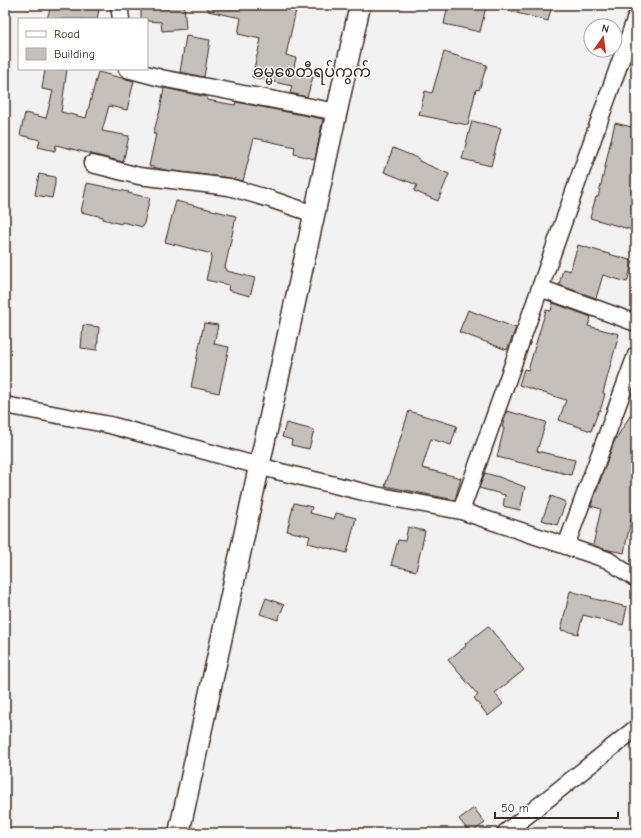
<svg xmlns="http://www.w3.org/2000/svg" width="641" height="838" viewBox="0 0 641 838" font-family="'Comic Neue','Noto Sans Myanmar',sans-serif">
	<rect width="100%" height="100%" fill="#f3f2f2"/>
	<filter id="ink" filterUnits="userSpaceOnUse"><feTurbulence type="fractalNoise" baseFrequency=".025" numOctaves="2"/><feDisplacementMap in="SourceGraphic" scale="8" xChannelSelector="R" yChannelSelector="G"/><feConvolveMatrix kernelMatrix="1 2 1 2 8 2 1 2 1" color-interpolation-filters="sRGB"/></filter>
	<g filter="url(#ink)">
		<path fill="#c6c0bd" stroke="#3b2a1e" d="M 51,5 L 100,5 L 97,19 L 47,19 Z
			M 141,5 L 184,5 L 186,29 L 162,31 L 161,22 L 147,21 L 147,19 L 141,19 Z
			M 208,5 L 273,5 L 296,10 L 286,55 L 296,58 L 293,72 L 313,77 L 307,97 L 290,93 L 292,86 L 252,77 L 261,39 L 238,34 L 241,18 L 208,11 Z
			M 448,5 L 475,5 L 486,7 L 480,32 L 444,24 Z
			M 505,5 L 552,5 L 548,21 L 505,10 Z
			M 186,36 L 210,40 L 204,77 L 180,72 Z
			M 444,52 L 487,65 L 479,90 L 476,89 L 468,125 L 419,115 L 425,91 L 432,93 Z
			M 45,69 L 67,69 L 61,112 L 86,118 L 98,72 L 134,81 L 127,110 L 109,106 L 102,131 L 129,136 L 123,162 L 56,145 L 55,151 L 38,147 L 40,140 L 20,135 L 25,113 L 46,118 L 53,91 L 42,89 Z
			M 164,88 L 207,97 L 207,100 L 235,105 L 236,102 L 323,119 L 315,159 L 294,154 L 295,147 L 254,138 L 243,181 L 230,178 L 165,170 L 149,166 L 156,134 L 153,134 L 160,110 Z
			M 472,121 L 501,128 L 491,166 L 462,159 Z
			M 615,123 L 636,128 L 636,231 L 590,218 L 596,197 L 598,197 L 604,172 L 609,148 Z
			M 393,148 L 420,159 L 419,161 L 449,174 L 438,201 L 414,191 L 417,185 L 384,172 Z
			M 39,174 L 55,177 L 55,183 L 52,198 L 35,195 Z
			M 87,183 L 129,192 L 128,193 L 150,198 L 143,227 L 122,222 L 121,224 L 103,219 L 103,217 L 81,212 Z
			M 176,201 L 236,216 L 225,268 L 227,269 L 227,271 L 255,278 L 250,296 L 228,290 L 229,285 L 206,280 L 212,254 L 165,242 Z
			M 578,245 L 633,261 L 627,282 L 603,275 L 596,298 L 559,285 L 563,269 L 570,271 Z
			M 553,303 L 591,317 L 588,326 L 619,334 L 603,393 L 605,394 L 600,411 L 599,410 L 591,431 L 559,420 L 566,400 L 519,385 L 524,369 L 528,370 L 546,310 L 551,311 Z
			M 468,310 L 516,328 L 507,350 L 459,332 Z
			M 204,323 L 218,325 L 214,344 L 229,347 L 219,393 L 191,387 Z
			M 83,325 L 99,327 L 97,350 L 81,348 Z
			M 636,406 L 636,495 L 624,553 L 604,549 L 593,545 L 601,509 L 591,506 L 614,442 Z
			M 409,411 L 457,426 L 451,445 L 431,439 L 422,468 L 461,478 L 455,500 L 385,486 Z
			M 507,411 L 546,422 L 537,451 L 575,460 L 571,475 L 497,457 L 504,428 L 502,427 Z
			M 286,423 L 314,430 L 309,449 L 291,445 L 292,440 L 282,437 Z
			M 485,473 L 499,477 L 525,487 L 520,510 L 503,506 L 505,495 L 479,488 Z
			M 551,496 L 566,502 L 557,525 L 542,520 Z
			M 294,503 L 312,507 L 310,513 L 334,519 L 336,513 L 356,518 L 347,553 L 308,543 L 310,536 L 287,531 Z
			M 408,527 L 425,531 L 416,571 L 391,565 L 398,540 L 405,541 Z
			M 570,591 L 592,597 L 591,598 L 627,607 L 623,625 L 583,615 L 578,634 L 561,630 Z
			M 266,598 L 284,605 L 278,620 L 260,614 Z
			M 488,626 L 524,670 L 495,693 L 503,704 L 488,716 L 474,698 L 478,695 L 448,660 L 466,646 L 465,644 Z
			M 474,808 L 485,823 L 471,833 L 470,833 L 459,819 Z"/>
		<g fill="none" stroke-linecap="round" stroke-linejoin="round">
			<defs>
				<path id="minor" d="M 119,5 L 121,19
					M 636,17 L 461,511 L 608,560 L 636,579
					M 127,69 L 161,78 L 337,112
					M 92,164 L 139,176 L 229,187 L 270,199 L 314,214
					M 540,288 L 636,323
					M 5,405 L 110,425 L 281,472 L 376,495 L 461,511
					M 566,546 L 636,355
					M 505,833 L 636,728"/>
				<path id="tertiary" d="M 179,833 L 360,5"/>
			</defs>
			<use href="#minor" stroke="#3b2a1e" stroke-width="19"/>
			<use href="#tertiary" stroke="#3b2a1e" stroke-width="23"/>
			<use href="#minor" stroke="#fff" stroke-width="16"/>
			<use href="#tertiary" stroke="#fff" stroke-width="20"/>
		</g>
	</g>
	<g text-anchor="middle" stroke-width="3" stroke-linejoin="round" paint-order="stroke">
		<g font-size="16" fill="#3b2a1e" stroke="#fff">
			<text x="312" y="77">ဓမ္မစေတီရပ်ကွက်</text>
		</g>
	</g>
	<rect width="641" height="838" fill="none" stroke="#fff" stroke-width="20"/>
	<rect x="10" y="10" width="621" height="818" fill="none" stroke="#3b2a1e" stroke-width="1.5" filter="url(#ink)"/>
	<rect x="18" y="18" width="130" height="52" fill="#ffffff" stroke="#b1aaa5"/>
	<rect x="26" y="31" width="20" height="6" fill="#ffffff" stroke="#b1aaa5"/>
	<text x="54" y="38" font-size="12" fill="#3b2a1e">Road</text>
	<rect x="26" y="48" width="20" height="12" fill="#c6c0bd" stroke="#b1aaa5"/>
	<text x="54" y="58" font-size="12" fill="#3b2a1e">Building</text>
	<g transform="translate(603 38) rotate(14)"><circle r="19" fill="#ffffff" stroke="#b1aaa5"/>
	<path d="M0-3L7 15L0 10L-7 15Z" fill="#c8321e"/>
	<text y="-6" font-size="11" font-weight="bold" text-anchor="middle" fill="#3b2a1e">N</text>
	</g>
	<path d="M495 812v6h123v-6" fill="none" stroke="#3b2a1e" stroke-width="2"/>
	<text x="501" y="812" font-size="12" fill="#3b2a1e" stroke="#ffffff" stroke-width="3" paint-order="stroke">50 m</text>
</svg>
